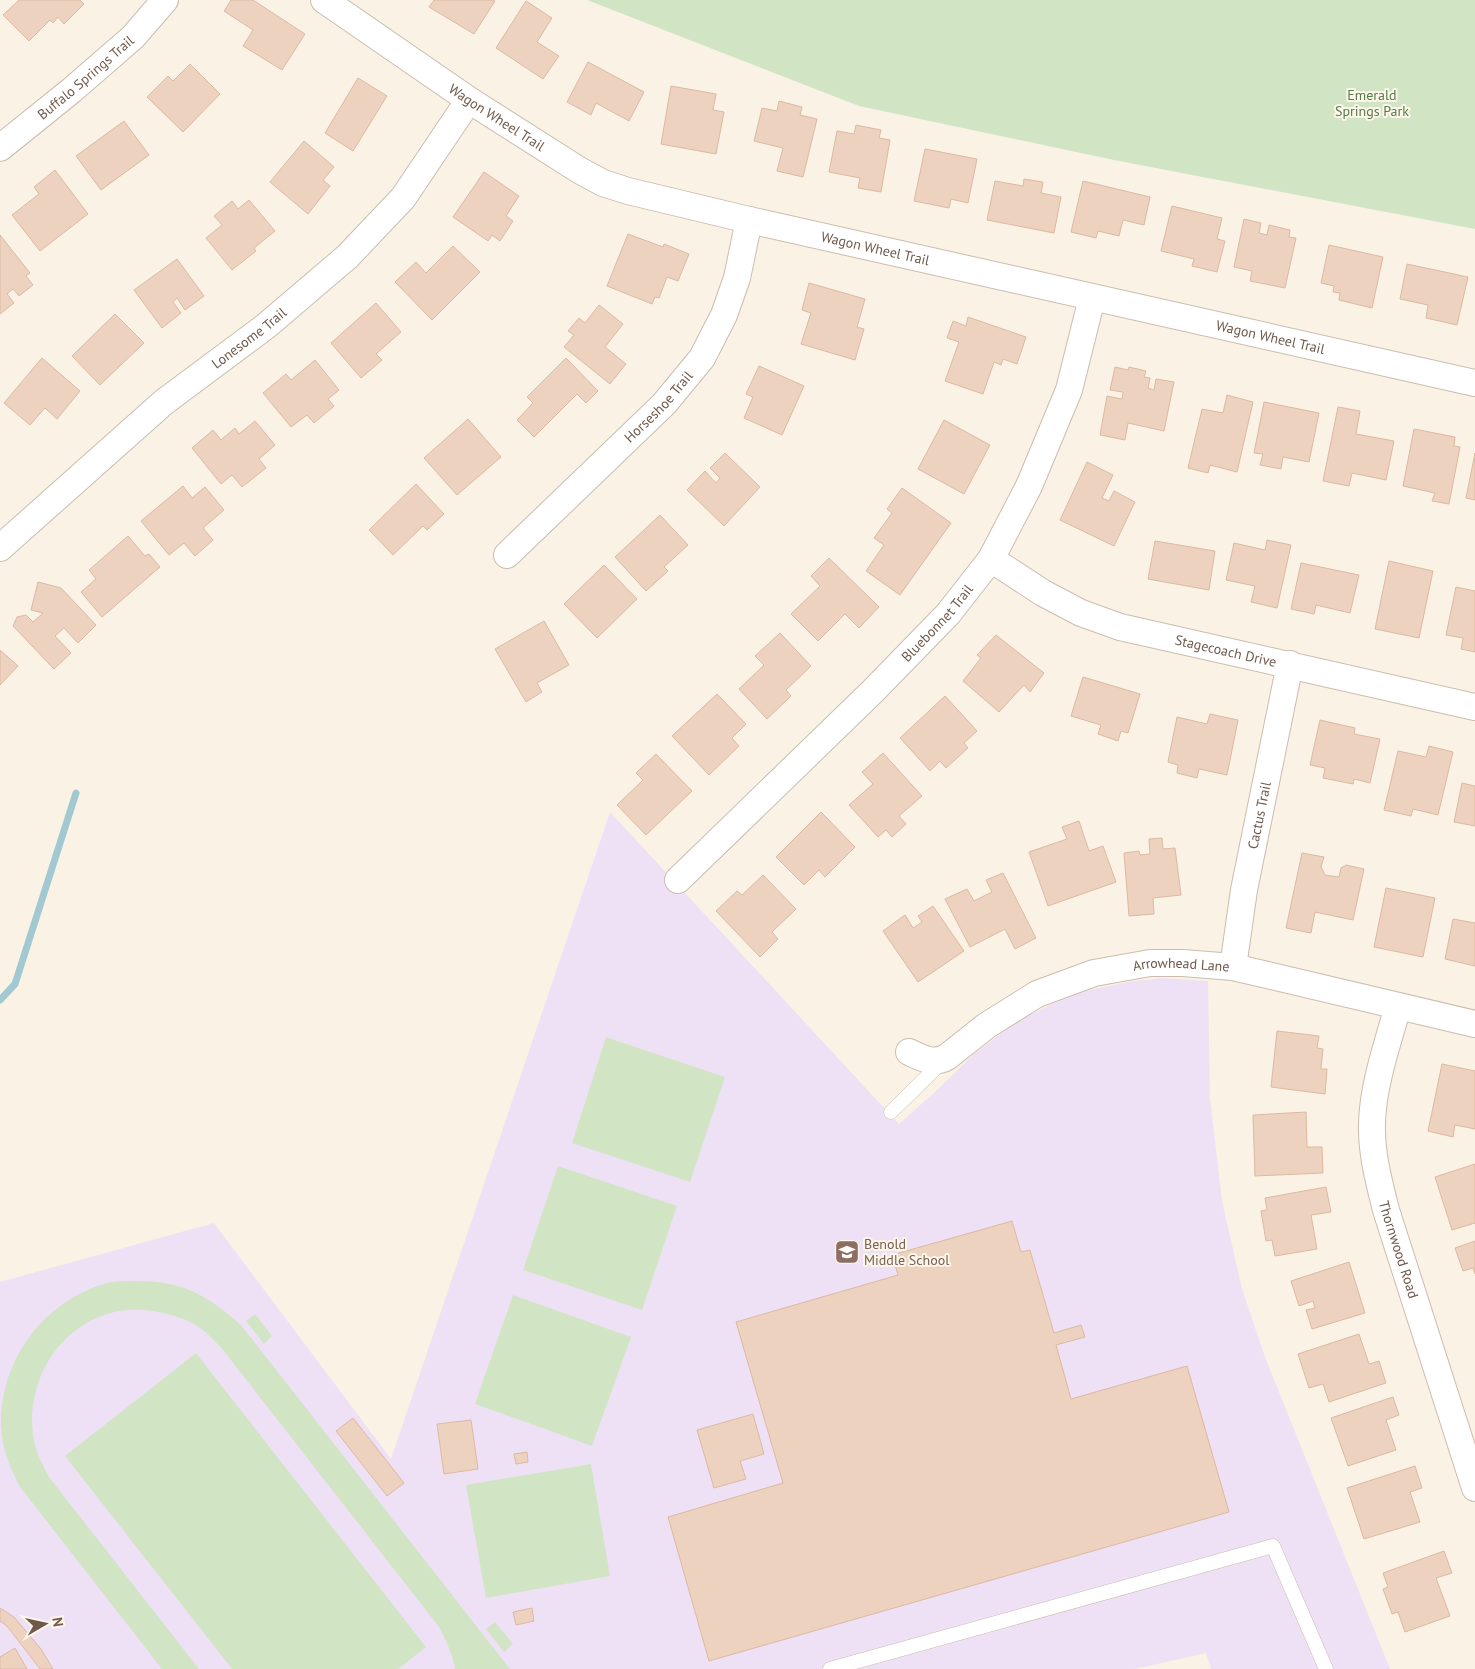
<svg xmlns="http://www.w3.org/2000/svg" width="1475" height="1669" viewBox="0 0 1475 1669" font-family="'PT Sans',sans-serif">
	<rect width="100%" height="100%" fill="#faf2e4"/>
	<path fill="#eee1f6" d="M 610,812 L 899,1124 L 936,1091 L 974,1054 L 1016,1022 L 1050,1005 L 1081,992 L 1128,982 L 1162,978 L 1208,981 L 1210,1098 L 1222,1201 L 1242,1289 L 1265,1357 L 1390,1669 L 1211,1669 L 1206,1653 L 1135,1669 L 0,1669 L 0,1282 L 214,1223 L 391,1459 Z"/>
	<path fill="#d1e5c5" d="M 587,0 L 1475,0 L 1475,229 L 1114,160 L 859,106 Z
		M 606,1037 L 725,1077 L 690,1182 L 572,1143 Z
		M 558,1166 L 677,1206 L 642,1310 L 523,1270 Z
		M 134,1281 C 181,1280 206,1294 241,1325 L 510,1669 L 455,1669 C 453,1654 446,1641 439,1627 L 223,1350 C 214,1340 206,1331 194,1324 C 185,1319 173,1315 162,1313 C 86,1294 24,1361 33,1435 C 35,1450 42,1464 49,1477 L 199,1669 L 162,1669 L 20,1487 C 10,1468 2,1448 1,1426 C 0,1358 46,1298 111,1282 C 118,1281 126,1281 134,1281 Z
		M 513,1295 L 631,1337 L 592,1446 L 475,1404 Z
		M 255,1314 L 272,1336 L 264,1344 L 246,1321 Z
		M 196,1353 L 426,1647 L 398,1669 L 232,1669 L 65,1456 Z
		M 591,1464 L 610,1576 L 486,1598 L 466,1485 Z
		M 495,1622 L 513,1644 L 504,1652 L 486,1629 Z"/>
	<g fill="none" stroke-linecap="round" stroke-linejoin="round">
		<path stroke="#a2c9d1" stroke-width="7" d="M 0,1000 L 15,984 L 76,793"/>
	</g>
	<path fill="#ecd2bf" stroke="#ddb9a1" d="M 19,0 L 80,0 L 84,4 L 64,24 L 58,17 L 53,23 L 50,20 L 29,41 L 3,15 Z
		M 231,0 L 253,0 L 305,34 L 282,70 L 243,46 L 253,30 L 224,11 Z
		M 434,0 L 493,0 L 495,1 L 474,34 L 429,7 Z
		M 526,1 L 552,18 L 537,42 L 559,56 L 543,79 L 496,48 Z
		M 588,62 L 644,92 L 629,121 L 596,103 L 591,115 L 567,102 Z
		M 190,64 L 220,94 L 183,132 L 147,97 L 168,76 L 173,81 Z
		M 358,78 L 387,96 L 353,151 L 325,133 Z
		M 671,86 L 716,94 L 713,110 L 724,112 L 716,154 L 661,144 Z
		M 779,101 L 802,107 L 800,115 L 817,119 L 803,177 L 777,171 L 783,148 L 754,141 L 762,108 L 777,111 Z
		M 124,121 L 149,155 L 101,190 L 76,156 Z
		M 856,125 L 881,130 L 879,138 L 890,140 L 881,192 L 858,188 L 860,178 L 829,172 L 837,131 L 854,134 Z
		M 304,141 L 334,167 L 323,180 L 330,186 L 308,214 L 270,182 Z
		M 925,149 L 977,159 L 968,203 L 951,199 L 949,208 L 914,201 Z
		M 55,170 L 88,214 L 40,251 L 12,215 L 39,194 L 34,187 Z
		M 484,172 L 519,196 L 506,216 L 513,221 L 500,241 L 492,235 L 488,241 L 453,217 Z
		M 1024,179 L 1043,182 L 1041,193 L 1061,197 L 1054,233 L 987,220 L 995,181 L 1023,186 Z
		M 1083,181 L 1150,197 L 1144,225 L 1123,220 L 1119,236 L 1098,231 L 1096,238 L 1071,232 Z
		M 249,200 L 275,231 L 254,248 L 256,251 L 232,270 L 206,238 L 222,225 L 214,216 L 232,201 L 238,209 Z
		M 1172,206 L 1222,218 L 1217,239 L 1225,241 L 1217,272 L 1192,266 L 1194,259 L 1161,251 Z
		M 1244,219 L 1261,223 L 1259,233 L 1267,235 L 1269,225 L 1290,230 L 1289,237 L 1296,238 L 1285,288 L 1250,281 L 1252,271 L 1234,267 Z
		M 628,234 L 663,247 L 664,244 L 689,254 L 678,281 L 667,277 L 659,298 L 655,297 L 652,304 L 607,286 Z
		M 0,235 L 30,273 L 26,276 L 33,285 L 19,296 L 13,289 L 7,294 L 14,303 L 0,314 Z
		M 1329,245 L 1383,257 L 1372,308 L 1339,300 L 1340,293 L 1333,292 L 1334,286 L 1321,283 Z
		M 453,246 L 480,272 L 432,320 L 395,282 L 416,262 L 426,273 Z
		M 177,259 L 204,296 L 185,310 L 177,298 L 173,302 L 181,313 L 162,328 L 134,290 Z
		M 1407,264 L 1468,277 L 1457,325 L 1426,318 L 1428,305 L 1400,299 Z
		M 809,283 L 865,299 L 857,327 L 864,329 L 855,360 L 801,344 L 811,313 L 802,310 Z
		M 376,303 L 401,332 L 376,354 L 382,360 L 361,378 L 331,343 Z
		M 599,305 L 623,324 L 605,347 L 626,364 L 610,384 L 564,347 L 574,335 L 568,331 L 579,318 L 585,323 Z
		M 115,314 L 144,343 L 100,385 L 72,356 Z
		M 968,317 L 1026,337 L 1017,364 L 1003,359 L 1001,365 L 994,362 L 983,394 L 945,381 L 959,342 L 947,338 L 953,321 L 966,326 Z
		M 42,358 L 80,391 L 57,419 L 45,408 L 30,425 L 4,403 Z
		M 566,358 L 598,391 L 586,403 L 577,394 L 534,437 L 517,420 L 533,403 L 527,397 Z
		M 315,360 L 339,390 L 328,399 L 334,406 L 314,423 L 307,415 L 291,427 L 263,393 L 286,374 L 291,380 Z
		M 759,366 L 804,386 L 782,435 L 744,418 L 753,397 L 746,394 Z
		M 1115,367 L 1128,370 L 1129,367 L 1146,371 L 1144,377 L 1150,378 L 1148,388 L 1154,390 L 1156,379 L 1174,382 L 1164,431 L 1128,423 L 1125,440 L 1100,435 L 1107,396 L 1122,399 L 1123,392 L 1110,390 Z
		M 1227,395 L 1253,402 L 1237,472 L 1210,465 L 1208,473 L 1188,468 L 1202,409 L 1223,413 Z
		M 1264,402 L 1319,413 L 1309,462 L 1283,457 L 1281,469 L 1260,465 L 1263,454 L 1254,453 Z
		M 1338,407 L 1360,411 L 1356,434 L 1394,441 L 1386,480 L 1352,473 L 1349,486 L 1323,481 Z
		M 468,419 L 501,457 L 457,495 L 424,458 Z
		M 944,420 L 990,445 L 964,494 L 918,469 Z
		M 255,421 L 275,445 L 259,459 L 266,468 L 242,487 L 232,475 L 221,484 L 192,448 L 213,430 L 221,440 L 235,428 L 239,434 Z
		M 1414,429 L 1455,437 L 1454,446 L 1460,447 L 1449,504 L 1432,501 L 1435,493 L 1403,486 Z
		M 725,453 L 760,487 L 724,526 L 687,490 L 705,471 L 716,483 L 720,478 L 710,468 Z
		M 1475,453 L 1475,500 L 1466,498 Z
		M 1087,462 L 1113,475 L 1102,498 L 1109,501 L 1114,491 L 1135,502 L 1114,546 L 1060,520 Z
		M 416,484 L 444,514 L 427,530 L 423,526 L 393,555 L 369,530 Z
		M 183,486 L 192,498 L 205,487 L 224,510 L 203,528 L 213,540 L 195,556 L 184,543 L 169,555 L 141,521 Z
		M 902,488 L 951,523 L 900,595 L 866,571 L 884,545 L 874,538 L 892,513 L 887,509 Z
		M 660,515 L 688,545 L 664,567 L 668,571 L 646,591 L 615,557 Z
		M 128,536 L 145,556 L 149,554 L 160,567 L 102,617 L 81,592 L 96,579 L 89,570 Z
		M 1267,540 L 1291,545 L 1277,608 L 1251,602 L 1255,586 L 1226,580 L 1234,543 L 1265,550 Z
		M 1155,541 L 1215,551 L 1209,590 L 1148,579 Z
		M 829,558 L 879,607 L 859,628 L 845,614 L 818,641 L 791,614 L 820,586 L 811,576 Z
		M 1389,561 L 1433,571 L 1419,638 L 1375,629 Z
		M 1301,563 L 1359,575 L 1350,613 L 1316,605 L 1314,614 L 1291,609 Z
		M 604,565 L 637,599 L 597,638 L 564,604 Z
		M 38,582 L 61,588 L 96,625 L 78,643 L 64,628 L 55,636 L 71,653 L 54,669 L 13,626 L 17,617 L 26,615 L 33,622 L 43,613 L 31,610 Z
		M 1456,587 L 1475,591 L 1475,652 L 1461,649 L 1463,638 L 1446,635 Z
		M 544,621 L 569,665 L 537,683 L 542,692 L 526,702 L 495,649 Z
		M 780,633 L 811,666 L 786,690 L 791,696 L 767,719 L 739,689 L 764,665 L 755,656 Z
		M 996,635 L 1044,673 L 1030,692 L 1024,685 L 999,712 L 963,681 L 981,658 L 977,655 Z
		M 0,650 L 18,666 L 0,685 Z
		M 1083,677 L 1140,694 L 1128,733 L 1121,731 L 1118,741 L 1098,734 L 1101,725 L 1071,716 Z
		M 717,694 L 746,724 L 732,738 L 739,746 L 709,775 L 672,736 Z
		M 945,696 L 977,731 L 964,743 L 968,748 L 946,768 L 940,761 L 930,771 L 900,738 Z
		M 1210,714 L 1238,720 L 1227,775 L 1199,769 L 1197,778 L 1177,773 L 1178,765 L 1168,762 L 1177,717 L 1207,724 Z
		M 1320,720 L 1355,728 L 1354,734 L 1380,739 L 1370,783 L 1354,779 L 1353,784 L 1323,778 L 1325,768 L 1310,765 Z
		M 1429,746 L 1453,752 L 1438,815 L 1413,809 L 1411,816 L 1384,810 L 1398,751 L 1426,757 Z
		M 883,753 L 922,796 L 899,816 L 906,824 L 892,837 L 886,830 L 878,837 L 849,805 L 873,784 L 862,772 Z
		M 656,754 L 692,791 L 646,835 L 617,805 L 643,780 L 636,773 Z
		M 1462,783 L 1475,786 L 1475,826 L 1454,822 Z
		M 821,812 L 855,847 L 825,877 L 819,870 L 804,885 L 776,857 Z
		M 1079,821 L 1089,851 L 1103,846 L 1116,882 L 1048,906 L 1029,852 L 1067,839 L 1062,827 Z
		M 1162,838 L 1163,849 L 1175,848 L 1181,895 L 1153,898 L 1154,914 L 1129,916 L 1124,853 L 1139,851 L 1140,855 L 1150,854 L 1149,839 Z
		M 1302,853 L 1324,857 L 1321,867 L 1325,875 L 1339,877 L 1341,868 L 1346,865 L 1364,869 L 1353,920 L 1315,912 L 1311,933 L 1286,928 Z
		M 1003,873 L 1036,938 L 1015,949 L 1005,929 L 970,947 L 945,899 L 967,889 L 974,901 L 992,892 L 986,880 Z
		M 763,875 L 796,909 L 772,932 L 778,939 L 760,957 L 716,911 L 737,891 L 742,895 Z
		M 1386,888 L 1435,898 L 1423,957 L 1374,947 Z
		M 933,906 L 964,951 L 918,982 L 883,931 L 905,915 L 913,928 L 922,922 L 918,916 Z
		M 1453,919 L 1475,923 L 1475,966 L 1445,959 Z
		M 1277,1031 L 1319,1036 L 1317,1048 L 1323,1049 L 1321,1069 L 1327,1069 L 1325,1094 L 1271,1087 Z
		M 1442,1064 L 1475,1071 L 1475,1129 L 1455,1125 L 1453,1137 L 1428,1131 Z
		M 1306,1112 L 1307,1147 L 1322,1147 L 1323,1173 L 1255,1176 L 1253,1115 Z
		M 1475,1164 L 1475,1223 L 1452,1230 L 1435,1177 Z
		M 1326,1187 L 1331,1212 L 1311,1215 L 1317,1249 L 1275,1256 L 1272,1240 L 1266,1241 L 1261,1211 L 1267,1210 L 1265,1198 Z
		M 1012,1221 L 1021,1252 L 1030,1250 L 1054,1333 L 1081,1325 L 1085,1337 L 1056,1345 L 1071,1399 L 1187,1366 L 1229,1512 L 709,1661 L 668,1517 L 783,1483 L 736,1322 L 898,1275 L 892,1255 Z
		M 1475,1241 L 1475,1274 L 1473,1268 L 1463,1271 L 1455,1248 Z
		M 1349,1262 L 1365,1313 L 1312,1329 L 1306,1310 L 1315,1308 L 1313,1301 L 1299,1306 L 1291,1281 Z
		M 1359,1334 L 1369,1364 L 1379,1361 L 1386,1383 L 1329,1402 L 1323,1384 L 1309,1388 L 1298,1354 Z
		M 1393,1397 L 1399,1415 L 1386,1420 L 1396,1450 L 1348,1466 L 1331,1418 Z
		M 753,1414 L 764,1454 L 740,1461 L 746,1479 L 714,1488 L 697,1430 Z
		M 353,1418 L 404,1483 L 387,1496 L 336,1431 Z
		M 471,1420 L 478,1469 L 444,1474 L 437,1424 Z
		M 527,1452 L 528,1462 L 516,1464 L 514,1454 Z
		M 1415,1466 L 1422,1488 L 1410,1492 L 1420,1522 L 1364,1539 L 1347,1488 Z
		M 1444,1551 L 1452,1573 L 1436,1578 L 1450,1616 L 1405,1632 L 1398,1612 L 1392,1614 L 1383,1589 L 1388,1587 L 1383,1573 Z
		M 0,1608 L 14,1617 L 41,1649 L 53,1669 L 40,1669 L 7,1626 L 0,1621 Z
		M 532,1608 L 534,1621 L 516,1625 L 513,1612 Z
		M 15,1648 L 27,1669 L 0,1669 L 0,1657 Z"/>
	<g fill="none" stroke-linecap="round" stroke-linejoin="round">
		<defs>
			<path id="service" d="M 891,1112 L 944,1060
				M 830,1669 L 1273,1546 L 1326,1669"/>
			<g id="minor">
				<path id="s1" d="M 324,0 L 469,100 L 579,170 L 603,183 L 628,191 L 749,220 L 1475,383"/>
				<path id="s2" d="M 0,148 L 72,90 L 133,37 L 165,0"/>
				<path id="s3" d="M 0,548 L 164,402 L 266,326 L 348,256 L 403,198 L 469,100"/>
				<path id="s4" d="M 507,555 L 664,404 L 702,358 L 724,315 L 737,278 L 749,220"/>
				<path id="s5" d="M 991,559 L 1043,593 L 1081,613 L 1120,627 L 1475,707"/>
				<path id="s6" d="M 678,880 L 873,691 L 948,614 L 991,559 L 1029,486 L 1069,390 L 1092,298"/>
				<path id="s7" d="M 1233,967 L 1244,890 L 1290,664"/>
				<path id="s8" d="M 1398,1006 C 1388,1043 1373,1084 1372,1123 C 1371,1153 1379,1182 1386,1210 L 1475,1488"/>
				<path id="s9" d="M 909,1052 C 922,1058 933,1065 947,1057 L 986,1026 L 1037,994 L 1094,973 L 1150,963 L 1183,963 L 1233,967 L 1475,1024"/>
			</g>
		</defs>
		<use href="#service" stroke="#ccbcaf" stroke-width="15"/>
		<use href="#minor" stroke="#ccbcaf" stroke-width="28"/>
		<use href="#service" stroke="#fff" stroke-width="14"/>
		<use href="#minor" stroke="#fff" stroke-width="26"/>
	</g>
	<defs>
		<symbol id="school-square" viewBox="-11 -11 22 22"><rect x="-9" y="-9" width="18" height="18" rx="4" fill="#8d6e63" stroke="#fdf6ea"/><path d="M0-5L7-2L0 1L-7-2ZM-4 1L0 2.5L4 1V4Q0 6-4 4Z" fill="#fff"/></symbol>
	</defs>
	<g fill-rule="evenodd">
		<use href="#school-square" x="833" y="1238" width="28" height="28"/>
	</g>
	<g text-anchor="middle" stroke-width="4" stroke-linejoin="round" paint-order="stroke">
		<g font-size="14" fill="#6f594d" stroke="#fdf6ea">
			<text dy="5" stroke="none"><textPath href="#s2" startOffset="111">Buffalo Springs Trail</textPath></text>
			<text dy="5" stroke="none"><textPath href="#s1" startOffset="209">Wagon Wheel Trail</textPath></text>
			<text dy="5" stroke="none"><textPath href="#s1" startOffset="614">Wagon Wheel Trail</textPath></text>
			<text dy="5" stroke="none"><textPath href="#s1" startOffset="1019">Wagon Wheel Trail</textPath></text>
			<text dy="5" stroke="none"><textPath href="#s3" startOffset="326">Lonesome Trail</textPath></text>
			<text dy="5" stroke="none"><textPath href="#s4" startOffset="212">Horseshoe Trail</textPath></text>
			<text dy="5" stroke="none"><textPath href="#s6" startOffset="365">Bluebonnet Trail</textPath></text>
			<text dy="5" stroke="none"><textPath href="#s5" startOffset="255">Stagecoach Drive</textPath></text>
			<text dy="5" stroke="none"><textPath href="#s7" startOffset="154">Cactus Trail</textPath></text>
			<text dy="5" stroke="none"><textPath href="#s9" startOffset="299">Arrowhead Lane</textPath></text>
			<text dy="5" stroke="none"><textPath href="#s8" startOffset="250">Thornwood Road</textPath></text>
		</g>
		<g font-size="14" fill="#567a49" stroke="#fdf6ea">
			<text x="1372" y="100">Emerald<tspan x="1372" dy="16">Springs Park</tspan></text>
		</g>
		<g font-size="14" fill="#785e54" stroke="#fdf6ea" text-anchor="start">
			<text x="864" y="1249">Benold<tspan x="864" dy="16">Middle School</tspan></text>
		</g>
	</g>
	<g transform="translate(45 1624) rotate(81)" stroke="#fdf6ea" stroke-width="4" paint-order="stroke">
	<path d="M0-4L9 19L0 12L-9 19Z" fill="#6f594d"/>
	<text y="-8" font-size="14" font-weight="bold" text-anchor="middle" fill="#6f594d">N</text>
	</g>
</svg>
